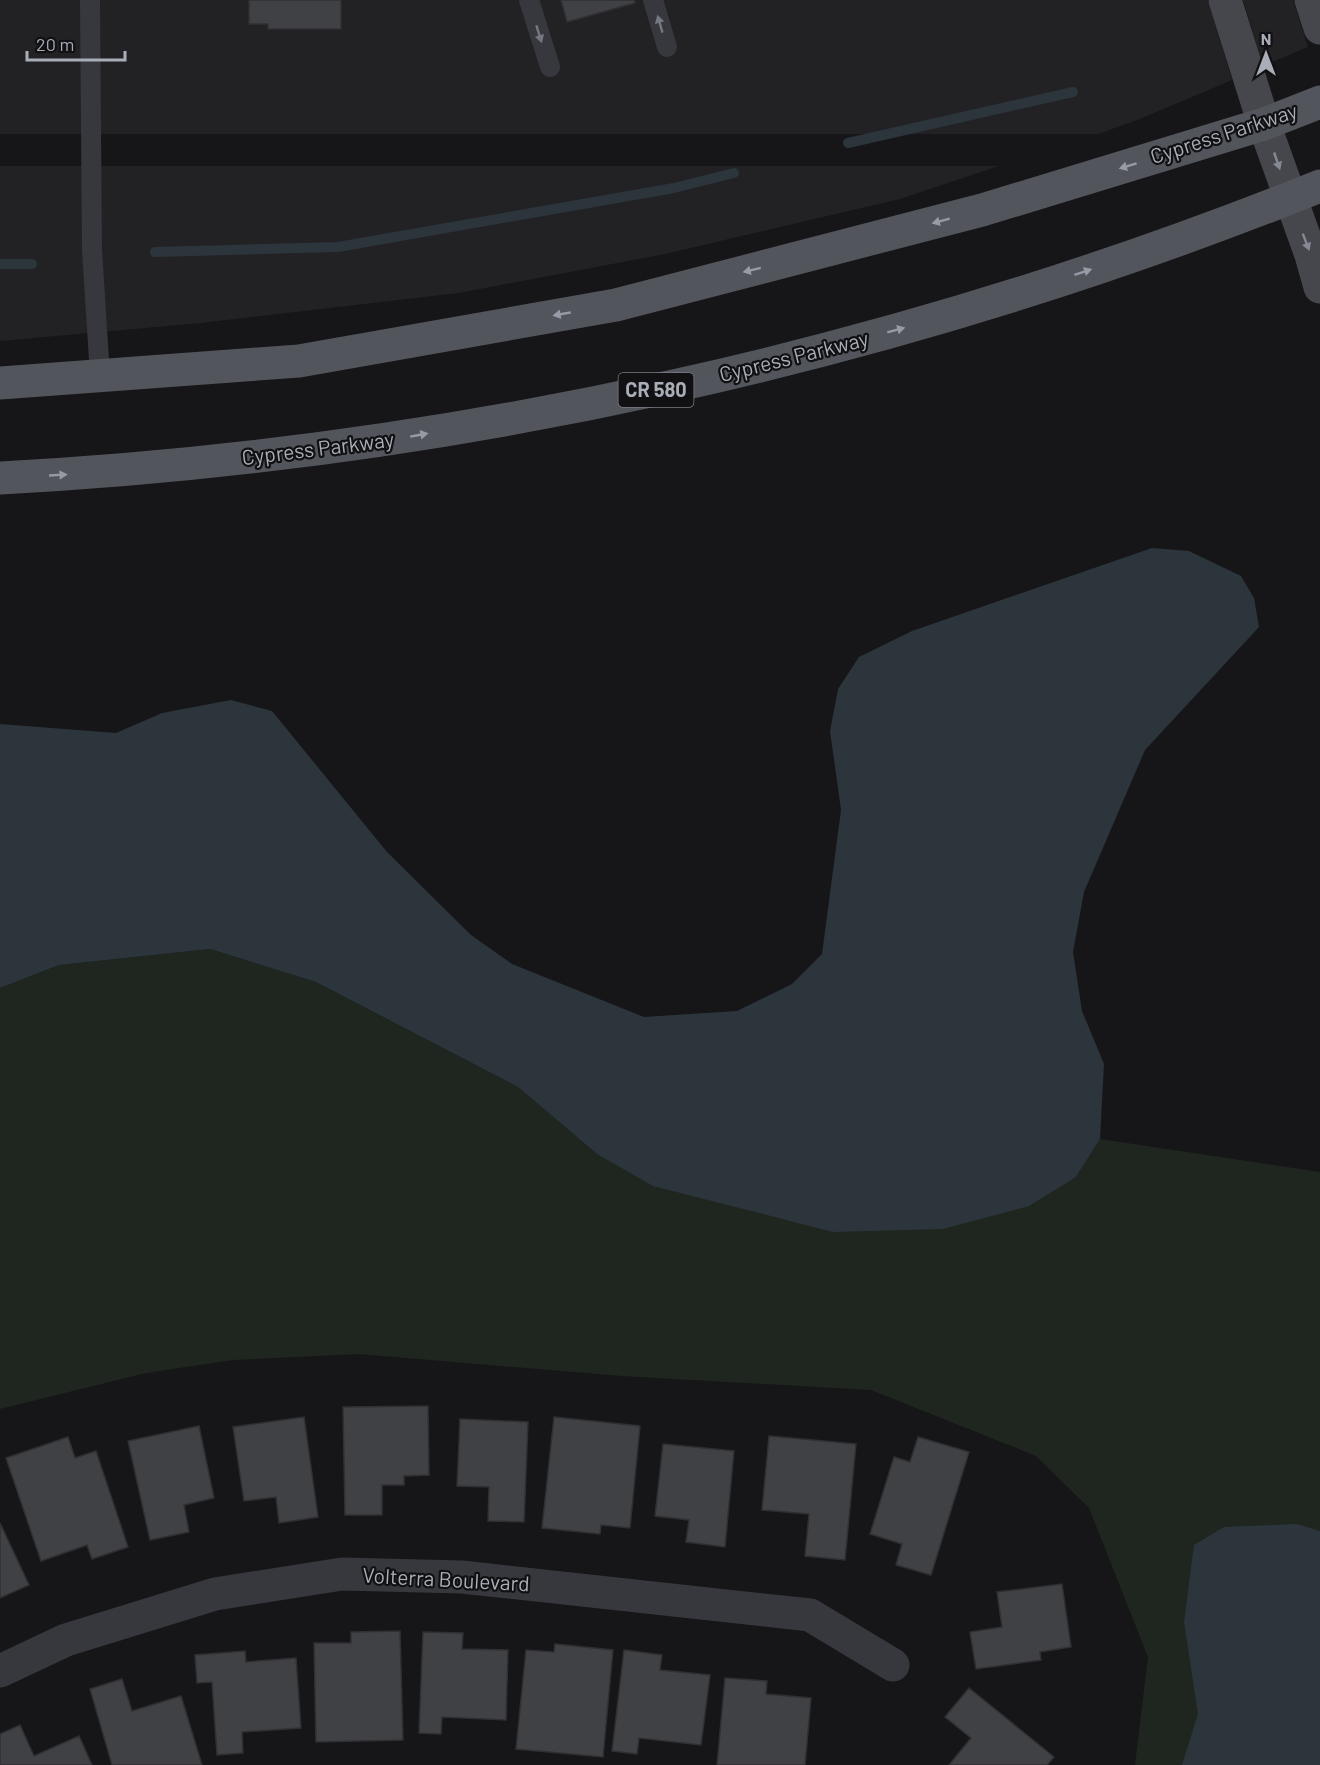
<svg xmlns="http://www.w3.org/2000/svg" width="1320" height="1765" viewBox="0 0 1320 1765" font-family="Barlow,sans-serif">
	<rect width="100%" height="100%" fill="#161618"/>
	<path fill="#222225" d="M 0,0 L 1208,0 L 1232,80 L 1140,119 L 1098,134 L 0,134 Z
		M 1243,0 L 1293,0 L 1308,47 L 1263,66 Z
		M 0,166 L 999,166 L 900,199 L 665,254 L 459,293 L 201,323 L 0,341 Z"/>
	<path fill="#1e261f" d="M 210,949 L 316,982 L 518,1087 L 597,1154 L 1076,1177 L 1100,1139 L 1320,1172 L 1320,1765 L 1135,1765 L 1148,1657 L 1089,1508 L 1036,1456 L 871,1390 L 622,1376 L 359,1354 L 233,1360 L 146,1373 L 0,1409 L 0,988 L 59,965 Z"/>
	<path fill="#2c353c" d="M 1152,548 L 1189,551 L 1241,576 L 1254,598 L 1259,627 L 1145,750 L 1084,892 L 1073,952 L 1082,1011 L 1104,1064 L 1100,1139 L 1076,1177 L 1029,1206 L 943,1229 L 833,1232 L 653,1186 L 597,1154 L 518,1087 L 316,982 L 210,949 L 59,965 L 0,988 L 0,724 L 116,733 L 162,713 L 231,700 L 272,711 L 387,852 L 471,935 L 512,964 L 644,1017 L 737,1011 L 792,984 L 822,954 L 841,810 L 830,731 L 838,689 L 859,657 L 912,631 Z
		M 1297,1524 L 1320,1531 L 1320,1765 L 1182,1765 L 1198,1714 L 1184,1622 L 1194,1545 L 1224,1527 Z"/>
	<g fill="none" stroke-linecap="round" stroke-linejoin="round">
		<path stroke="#2c353c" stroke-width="10" d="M 848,143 L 1073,92
			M 155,252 L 338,247 L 674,188 L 734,173
			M 0,264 L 32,264"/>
	</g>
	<path fill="#404145" stroke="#303034" stroke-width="1.5" d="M 249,0 L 341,0 L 341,29 L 268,29 L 268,24 L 249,24 Z
		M 561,0 L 634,0 L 635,3 L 567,22 Z
		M 428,1406 L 429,1475 L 404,1476 L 404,1485 L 382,1485 L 382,1515 L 345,1515 L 343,1407 Z
		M 304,1417 L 318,1517 L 279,1523 L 276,1497 L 244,1501 L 233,1427 Z
		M 554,1417 L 640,1426 L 630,1528 L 601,1525 L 600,1534 L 542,1528 Z
		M 460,1419 L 528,1422 L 524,1522 L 488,1521 L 489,1487 L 457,1486 Z
		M 199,1426 L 214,1498 L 184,1505 L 189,1532 L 150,1540 L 128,1441 Z
		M 769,1436 L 856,1444 L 845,1560 L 805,1556 L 809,1514 L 762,1510 Z
		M 68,1437 L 75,1458 L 96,1451 L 128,1547 L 92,1559 L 87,1545 L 41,1561 L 6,1458 Z
		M 918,1437 L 969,1452 L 931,1575 L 896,1565 L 902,1544 L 870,1534 L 894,1457 L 910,1462 Z
		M 663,1444 L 734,1451 L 725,1547 L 686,1542 L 689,1520 L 655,1516 Z
		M 0,1523 L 29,1585 L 0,1598 Z
		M 1062,1584 L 1071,1647 L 1040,1652 L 1041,1660 L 976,1669 L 970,1632 L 1002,1627 L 997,1592 Z
		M 400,1631 L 403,1740 L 316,1742 L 314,1643 L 351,1643 L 351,1632 Z
		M 423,1632 L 463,1633 L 462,1649 L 508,1650 L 506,1720 L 442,1717 L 441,1734 L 419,1733 Z
		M 555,1644 L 613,1650 L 603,1757 L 516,1749 L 526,1650 L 554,1652 Z
		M 624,1650 L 662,1655 L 660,1670 L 710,1675 L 701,1745 L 639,1738 L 637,1754 L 612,1751 Z
		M 245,1651 L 246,1662 L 296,1658 L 301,1728 L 242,1732 L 243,1753 L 217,1755 L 212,1682 L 197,1683 L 195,1655 Z
		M 725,1678 L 767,1681 L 766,1694 L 811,1698 L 805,1765 L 717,1765 Z
		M 122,1679 L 132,1711 L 181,1696 L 202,1765 L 112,1765 L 90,1689 Z
		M 969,1688 L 1054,1757 L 1047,1765 L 949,1765 L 971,1738 L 945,1717 Z
		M 20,1725 L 34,1756 L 79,1736 L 92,1765 L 0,1765 L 0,1734 Z"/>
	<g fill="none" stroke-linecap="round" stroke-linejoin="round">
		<path stroke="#37383d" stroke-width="20" d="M 90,0 L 92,249 L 100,376
			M 529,0 L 550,67
			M 653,0 L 667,47"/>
		<path stroke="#37383d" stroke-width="33" d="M 0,1671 L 66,1640 L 215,1594 L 342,1574 L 462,1577 L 810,1615 L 893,1665"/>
		<path stroke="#45474d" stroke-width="33" d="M 1225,0 L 1264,124 L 1311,255 L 1320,287
			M 1311,0 L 1320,28"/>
		<path stroke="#53555c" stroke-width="33" d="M 0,383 L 299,361 L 616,305 L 982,210 L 1264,124 L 1320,102
			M 0,478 C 453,454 899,355 1320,186"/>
	</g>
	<defs><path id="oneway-solid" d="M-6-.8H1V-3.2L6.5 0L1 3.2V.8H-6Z" transform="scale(1.5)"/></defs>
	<g fill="#757881">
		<use href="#oneway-solid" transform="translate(660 24) rotate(-106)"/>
		<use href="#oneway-solid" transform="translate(539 34) rotate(73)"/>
	</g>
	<g fill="#858993">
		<use href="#oneway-solid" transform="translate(1277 161) rotate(71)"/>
		<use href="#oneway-solid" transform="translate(1306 242) rotate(69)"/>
	</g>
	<g fill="#979ba6">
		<use href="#oneway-solid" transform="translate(1128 166) rotate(163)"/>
		<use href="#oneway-solid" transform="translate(941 221) rotate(165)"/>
		<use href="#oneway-solid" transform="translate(752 270) rotate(166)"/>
		<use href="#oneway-solid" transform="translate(1083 272) rotate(-18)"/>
		<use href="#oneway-solid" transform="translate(562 314) rotate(170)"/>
		<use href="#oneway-solid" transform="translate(896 330) rotate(-15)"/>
		<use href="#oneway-solid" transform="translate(419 435) rotate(-10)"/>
		<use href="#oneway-solid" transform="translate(58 475) rotate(-3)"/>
	</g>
	<g text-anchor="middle" stroke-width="4.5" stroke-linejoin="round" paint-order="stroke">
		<rect fill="#111113" stroke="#7b7e86" stroke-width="1.5" x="618.5" y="373" width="75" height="34" rx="4.5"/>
		<g font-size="20" font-weight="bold" fill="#a8adb8">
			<text x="656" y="397">CR 580</text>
		</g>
		<g font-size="21" fill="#a8adb8" stroke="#111113">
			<text transform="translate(1224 134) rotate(-18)" y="7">Cypress Parkway</text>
			<text transform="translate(794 357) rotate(-14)" y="7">Cypress Parkway</text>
			<text transform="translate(318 449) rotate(-7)" y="7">Cypress Parkway</text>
			<text transform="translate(446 1580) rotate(3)" y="7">Volterra Boulevard</text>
		</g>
	</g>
	<g transform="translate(1266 54)" stroke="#111113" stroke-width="4.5" paint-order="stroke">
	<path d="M0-4.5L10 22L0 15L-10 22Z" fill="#a8adb8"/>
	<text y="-9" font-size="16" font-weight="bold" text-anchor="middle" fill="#a8adb8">N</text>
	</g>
	<path d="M27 51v9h98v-9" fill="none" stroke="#a8adb8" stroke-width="3"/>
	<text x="36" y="51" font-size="18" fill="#a8adb8" stroke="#111113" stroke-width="4.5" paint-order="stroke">20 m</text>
</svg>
